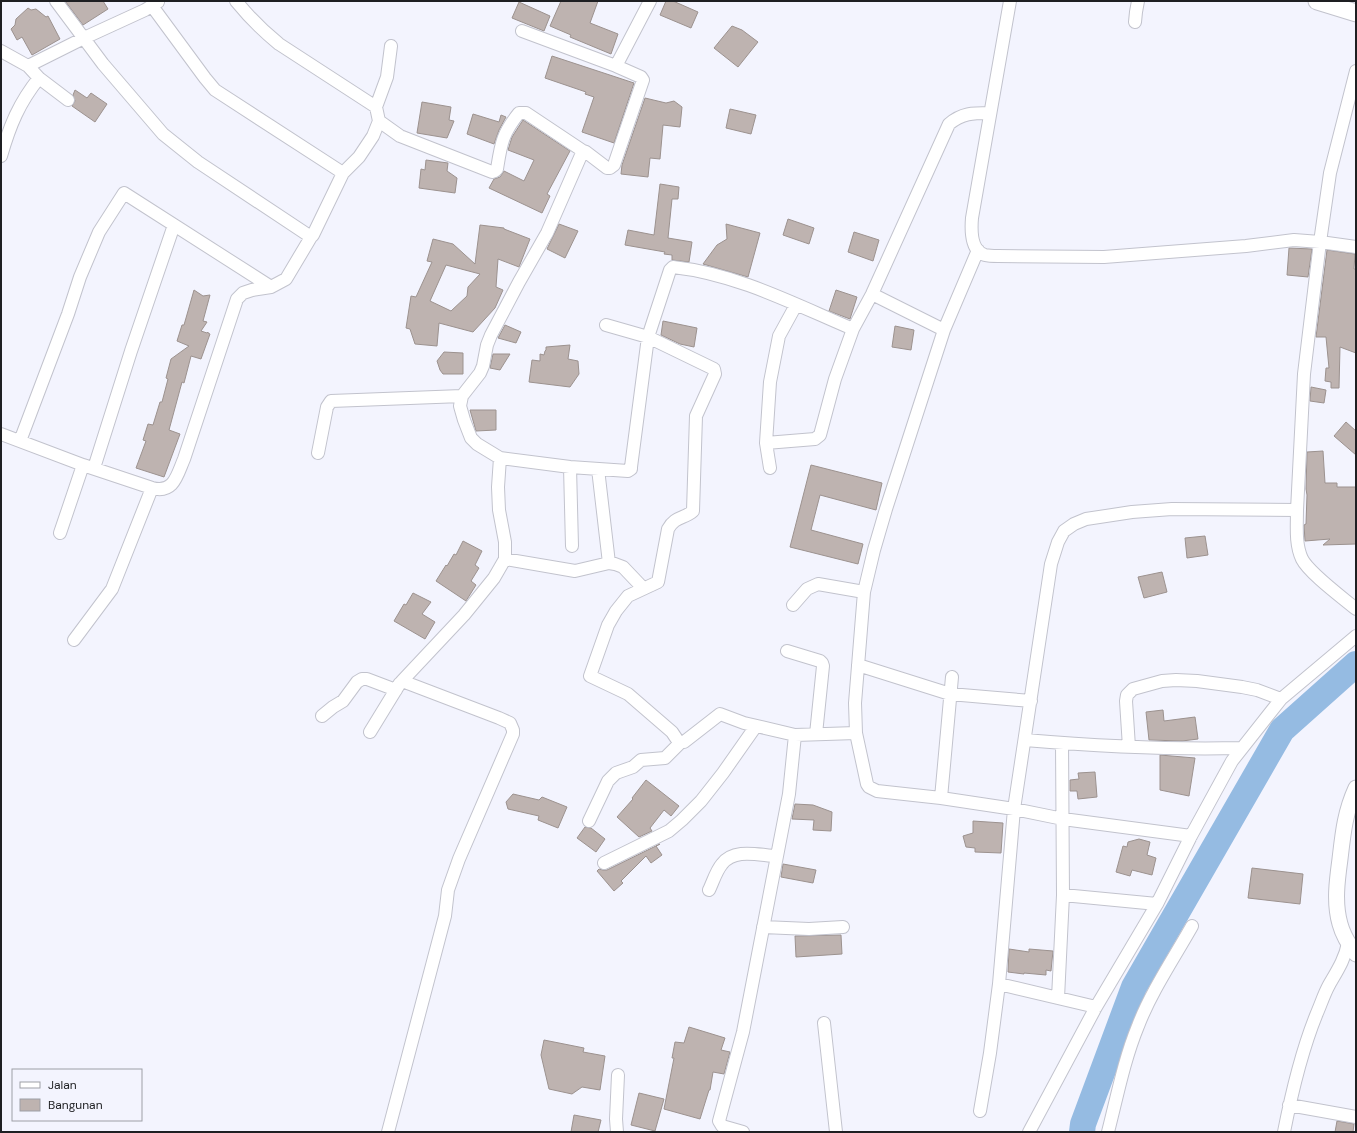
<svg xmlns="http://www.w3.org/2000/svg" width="1357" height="1133" viewBox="0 0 1357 1133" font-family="'DM Sans',sans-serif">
	<rect width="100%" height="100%" fill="#f3f4fe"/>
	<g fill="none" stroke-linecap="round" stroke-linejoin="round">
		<path stroke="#95bbe2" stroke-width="26" d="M 1082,1132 L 1083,1124 L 1134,987 L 1282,730 L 1356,664"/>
	</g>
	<path fill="#beb3b0" stroke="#9c928f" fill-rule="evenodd" d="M 65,1 L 103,1 L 108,9 L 83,25 Z
		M 561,1 L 598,1 L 590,23 L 618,34 L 611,54 L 570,37 L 571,35 L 550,26 Z
		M 666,1 L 673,1 L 698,12 L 691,28 L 660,15 Z
		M 519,2 L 550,16 L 544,31 L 512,18 Z
		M 28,8 L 31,10 L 36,9 L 46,17 L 48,16 L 60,39 L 32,55 L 22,37 L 17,40 L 11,29 L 15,25 L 16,19 Z
		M 732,26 L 742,30 L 758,42 L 738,67 L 714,48 Z
		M 552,56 L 634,83 L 614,143 L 582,132 L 594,97 L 585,94 L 586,92 L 545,78 Z
		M 75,90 L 87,98 L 91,93 L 107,104 L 95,122 L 72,106 L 75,101 L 73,95 Z
		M 645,98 L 666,103 L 674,101 L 682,107 L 680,127 L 663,125 L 660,159 L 650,158 L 648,177 L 621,174 L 622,165 Z
		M 422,102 L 451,107 L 449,120 L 454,121 L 447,138 L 417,133 Z
		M 730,109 L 756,115 L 751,134 L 726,128 Z
		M 473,114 L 499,122 L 501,115 L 506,117 L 499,130 L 494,144 L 467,134 Z
		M 523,120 L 570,151 L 547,194 L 550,196 L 542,213 L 489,188 L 494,179 L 500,177 L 504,171 L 524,181 L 534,160 L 508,150 L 512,137 Z
		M 426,160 L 448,163 L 447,171 L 457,178 L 455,193 L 419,188 L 421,169 L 425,170 Z
		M 660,184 L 679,187 L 678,199 L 672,199 L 668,238 L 692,242 L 689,262 L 672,260 L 672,255 L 664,254 L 665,252 L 625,245 L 628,230 L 654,235 Z
		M 788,219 L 814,228 L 809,244 L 783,235 Z
		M 559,224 L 578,231 L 565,258 L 547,249 Z
		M 726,224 L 760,233 L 748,277 L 703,264 L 717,245 L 727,239 Z
		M 480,225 L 504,228 L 504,229 L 530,239 L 519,267 L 498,259 L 496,287 L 503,290 L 495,308 L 473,332 L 439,323 L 437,346 L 415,344 L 410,329 L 406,328 L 411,296 L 416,297 L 432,262 L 427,261 L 433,239 L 453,244 L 475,264 ZM 446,265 L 480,274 L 468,287 L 467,296 L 451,311 L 430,301 Z
		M 854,232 L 879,240 L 873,261 L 848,252 Z
		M 1289,248 L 1312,249 L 1308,277 L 1287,275 Z
		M 1327,250 L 1355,254 L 1354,269 L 1356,269 L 1356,353 L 1340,347 L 1339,388 L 1331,388 L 1331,382 L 1325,381 L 1326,368 L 1329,368 L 1326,337 L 1316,337 Z
		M 194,290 L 203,296 L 210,295 L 203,321 L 207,322 L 201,331 L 207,333 L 208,332 L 208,333 L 210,334 L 201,359 L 191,356 L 184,383 L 182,382 L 169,430 L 180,434 L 164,477 L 136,468 L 146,441 L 143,440 L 148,424 L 153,425 L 160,402 L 162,402 L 168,379 L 166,378 L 171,359 L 189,346 L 177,341 L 182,325 L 184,325 Z
		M 836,290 L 857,297 L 850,319 L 829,311 Z
		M 663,321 L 697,328 L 694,347 L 680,344 L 661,335 Z
		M 505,325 L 521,332 L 516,343 L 498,338 Z
		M 895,326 L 914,330 L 911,350 L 892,347 Z
		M 570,345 L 568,359 L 578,361 L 579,374 L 570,387 L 529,382 L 532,360 L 540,361 L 540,354 L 544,355 L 545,351 L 546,350 L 546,347 Z
		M 444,352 L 463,353 L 463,374 L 443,374 L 440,370 L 437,361 Z
		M 493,354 L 510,354 L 500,370 L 490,368 Z
		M 1311,387 L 1326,390 L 1324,403 L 1310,401 Z
		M 470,410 L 496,410 L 496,430 L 476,431 Z
		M 1346,422 L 1356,431 L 1356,455 L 1334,436 Z
		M 1323,451 L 1325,483 L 1337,483 L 1337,487 L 1356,487 L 1356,544 L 1323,545 L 1330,539 L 1305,541 L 1304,525 L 1306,524 L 1307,495 L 1306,489 L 1307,452 Z
		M 811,465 L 882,483 L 876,510 L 820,495 L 811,530 L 863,544 L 858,564 L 790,547 Z
		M 1205,536 L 1208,555 L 1187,558 L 1185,538 Z
		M 463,541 L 482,551 L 475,565 L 479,568 L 471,581 L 476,585 L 466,601 L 436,581 L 446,565 L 447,566 L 454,554 L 456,555 Z
		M 1162,572 L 1167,592 L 1144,598 L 1138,577 Z
		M 413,593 L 431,602 L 422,614 L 435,622 L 425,639 L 394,621 L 404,604 L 406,605 Z
		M 1163,710 L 1164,721 L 1195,717 L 1198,739 L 1182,741 L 1149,740 L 1146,712 Z
		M 1160,755 L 1195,758 L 1189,796 L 1160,790 Z
		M 1095,772 L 1097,797 L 1078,799 L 1077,791 L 1070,791 L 1070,780 L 1079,779 L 1078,773 Z
		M 646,780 L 679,806 L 671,816 L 664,810 L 650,828 L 652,831 L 639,837 L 617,817 L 633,799 L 632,798 Z
		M 513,794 L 539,800 L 542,797 L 567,807 L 558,828 L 538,820 L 539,816 L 508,809 L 506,802 Z
		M 795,804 L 813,805 L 832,812 L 831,831 L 813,830 L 814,820 L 792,819 Z
		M 973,821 L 1003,823 L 1001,853 L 975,852 L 975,848 L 966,847 L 963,836 L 973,833 Z
		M 585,827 L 591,828 L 605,839 L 596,852 L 577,838 Z
		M 1139,839 L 1150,842 L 1147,855 L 1156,858 L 1152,875 L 1132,870 L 1130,876 L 1116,872 L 1123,846 L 1127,847 L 1128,842 Z
		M 660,844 L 656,846 L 662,855 L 651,863 L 646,856 L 621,881 L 623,883 L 614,891 L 597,871 L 599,869 L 603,870 L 607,870 Z
		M 783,864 L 816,870 L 813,883 L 781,877 Z
		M 1252,868 L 1303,874 L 1300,904 L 1248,898 Z
		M 841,935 L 842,954 L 796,957 L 795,936 Z
		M 1009,949 L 1029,952 L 1029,949 L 1053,951 L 1051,971 L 1046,970 L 1046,975 L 1024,973 L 1024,974 L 1008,972 Z
		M 689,1027 L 725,1038 L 721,1050 L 730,1052 L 724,1074 L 713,1072 L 710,1090 L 709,1090 L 700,1119 L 664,1109 L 674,1058 L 672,1058 L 675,1042 L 684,1043 Z
		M 544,1040 L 584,1048 L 583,1052 L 605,1056 L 600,1090 L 582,1087 L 572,1094 L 549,1089 L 541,1055 Z
		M 639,1093 L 664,1099 L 655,1131 L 631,1125 Z
		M 574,1115 L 601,1120 L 598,1132 L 571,1132 Z
		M 1337,1121 L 1354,1124 L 1353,1132 L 1335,1132 Z"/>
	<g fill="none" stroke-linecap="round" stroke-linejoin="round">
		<defs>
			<path id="minor" d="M 56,1 L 103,64 L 163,134 L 198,162 L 311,237
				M 1010,1 L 972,218 C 971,230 971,251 985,255 C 989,256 994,256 998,256 L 1104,257 L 1246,246 L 1294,240 L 1320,242 L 1356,247
				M 152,6 L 205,78 L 215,90 L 343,173
				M 1135,22 L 1136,12 L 1138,1
				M 1,51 L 28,66 L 39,78 L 68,100
				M 28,66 L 84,38 L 145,10 L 158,2
				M 616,66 L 650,1
				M 376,107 L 387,77 L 391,46
				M 379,121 L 400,136 L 492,172 L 495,171 L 497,169 C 501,144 502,134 519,113 L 526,113 L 583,151 L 586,152 L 607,168 L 610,168 L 614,165 L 643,80 L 641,77 L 616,66 L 522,31
				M 583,151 L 582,153 L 547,233 L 519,282 L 491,335 L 487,345 L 483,366 L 480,373 L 462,396 L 460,406 L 464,420 L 471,438 L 477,444 L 500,458 L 570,467 L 628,471 L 631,469 L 631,467 L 648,337 L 714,369 L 715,374 L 696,416 L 693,511 C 684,519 675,516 668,529 L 658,582 L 628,596 L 616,611 L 608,625 L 590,676 L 628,694 L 672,732 L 678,741 L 681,742 L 684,742 L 720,714 L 744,723 L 795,735 L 856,733
				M 1,156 C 10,125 19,103 39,78
				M 978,250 L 944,330 L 886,509 L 874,550 L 864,592 L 855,703 L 856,733 L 867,784 L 869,787 L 877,791 L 941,798 L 1014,809 L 1063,819 L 1191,836
				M 872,294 L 944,330
				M 606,325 L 648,337 L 670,270 L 673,267 C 737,274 794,304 853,329
				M 1,434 L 83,465 L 152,488 C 174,494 177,475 184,459 L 237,299 L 243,293 L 252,290 L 271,287 L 286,279 L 311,237 L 313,235 L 343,173 L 359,157 L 373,136 L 379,121 L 376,107 L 279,44 C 263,31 249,17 236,1
				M 20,441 L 68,314 L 80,277 L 99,232 L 124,193 L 271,287
				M 766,443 L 815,439 L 820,435 L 835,379 L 853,329 L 872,294 L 949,124 C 962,113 973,113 989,113
				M 318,453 L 327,407 L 331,401 L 462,396
				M 570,467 L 572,546
				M 94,468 L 131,351 L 174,225
				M 770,468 L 766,443 L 770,382 L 779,336 L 796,305
				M 598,469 L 609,563
				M 1297,510 C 1297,526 1295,544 1302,559 C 1309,573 1343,598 1356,609
				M 60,533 L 83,465
				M 505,559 L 575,571 L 609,563 L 615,564 L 623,567 L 643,588
				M 793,605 L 807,589 L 818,584 L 864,592
				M 74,640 L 112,589 L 152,488
				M 787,651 L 820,661 L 822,663 L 823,666 L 816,734
				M 858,665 L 950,694 L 1031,701
				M 322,716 L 333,707 L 343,701 L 357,682 L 362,679 L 367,679 L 396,690
				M 370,732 L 400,683
				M 1025,740 C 1097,746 1169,750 1241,748
				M 1129,747 L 1126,701 L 1127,695 L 1133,689 L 1162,681 L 1176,680 L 1197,681 L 1242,687 L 1257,690 L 1281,699
				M 941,798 L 952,677
				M 589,821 L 608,781 L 616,773 L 633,767 L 641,760 L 665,758 L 681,742
				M 604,863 L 669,831 L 682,820 L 701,801 L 723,773 L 756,726
				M 709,890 C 713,882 716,871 722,864 C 734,848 758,855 776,856
				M 1063,895 L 1157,904
				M 763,927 L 809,929 L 843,927
				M 999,984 L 1096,1007
				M 1058,998 L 1063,895 L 1062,743
				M 824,1023 L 836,1132
				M 1289,1105 L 1356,1117
				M 980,1111 L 990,1053 L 999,984 L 1014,809 L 1051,564 L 1058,542 L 1064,531 L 1074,524 L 1086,519 L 1132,512 L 1172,509 L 1297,510 L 1304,374 L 1320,242 L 1330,173 L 1356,71
				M 388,1132 L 445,916 L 448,890 L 459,859 L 513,734 L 513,730 L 510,723 L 499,718 L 402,681 L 464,615 L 494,578 L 505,559 L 505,542 L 499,510 L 498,487 L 500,458
				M 617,1132 L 616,1119 L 618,1075
				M 743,1132 L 722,1126 L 719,1121 L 743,1032 L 789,794 L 795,735
				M 1029,1132 L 1096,1007 L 1157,904 L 1191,836 L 1232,761 L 1281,699 L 1356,636
				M 1108,1132 C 1117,1097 1124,1060 1138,1026 C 1151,992 1174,958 1192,926
				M 1284,1132 C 1292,1091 1301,1052 1317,1013 C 1321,1004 1324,994 1329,985 C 1337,971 1345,959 1348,943"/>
			<path id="tertiary" d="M 1356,788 C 1345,812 1343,833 1340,859 C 1337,881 1334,903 1340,924 C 1343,935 1349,945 1356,954"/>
			<path id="secondary" d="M 1317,1 L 1356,13"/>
		</defs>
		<use href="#minor" stroke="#c2c3cd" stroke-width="14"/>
		<use href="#tertiary" stroke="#c2c3cd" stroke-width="17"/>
		<use href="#secondary" stroke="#c2c3cd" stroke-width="19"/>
		<use href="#minor" stroke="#fff" stroke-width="12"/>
		<use href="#tertiary" stroke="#fff" stroke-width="15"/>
		<use href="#secondary" stroke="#fff" stroke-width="17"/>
	</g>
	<rect width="1357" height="1133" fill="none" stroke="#1e1f22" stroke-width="4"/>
	<rect x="12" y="1069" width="130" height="52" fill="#f3f4fe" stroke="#9e9fa6"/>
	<rect x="20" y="1082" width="20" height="6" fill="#ffffff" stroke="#9e9fa6"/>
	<text x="48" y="1089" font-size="12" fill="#1e1f22">Jalan</text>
	<rect x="20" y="1099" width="20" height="12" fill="#beb3b0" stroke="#9e9fa6"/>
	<text x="48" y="1109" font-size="12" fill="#1e1f22">Bangunan</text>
</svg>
